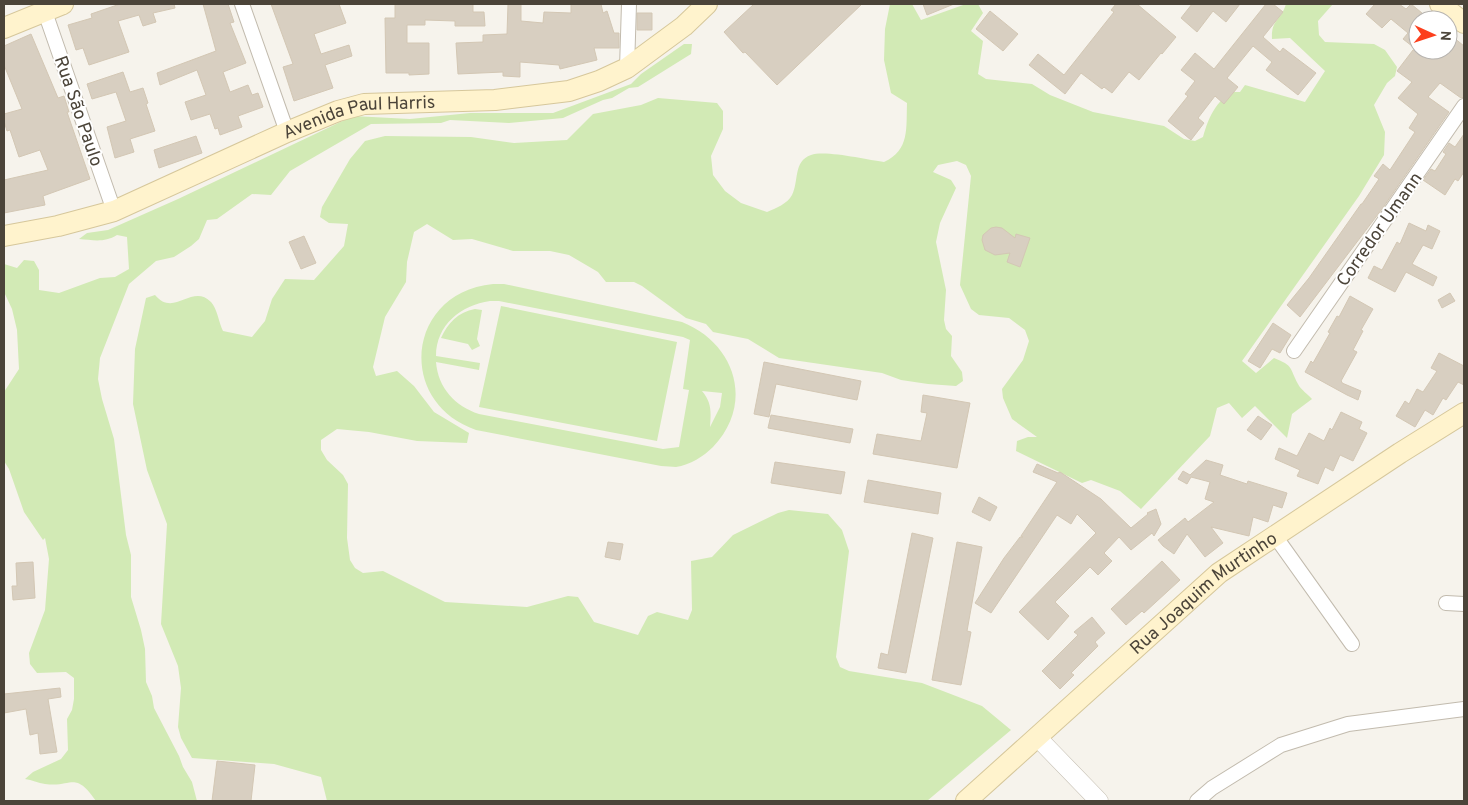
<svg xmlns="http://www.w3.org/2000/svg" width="1468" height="805" viewBox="0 0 1468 805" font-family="Overpass,sans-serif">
	<rect width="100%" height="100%" fill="#f6f3ec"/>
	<path fill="#d2eab5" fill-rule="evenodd" d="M 890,4 L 912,4 L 921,20 L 966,4 L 978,4 L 983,13 L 971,31 L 983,41 L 978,74 L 986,79 L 1032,84 L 1050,95 L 1093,112 L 1164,126 L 1184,139 L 1195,141 L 1203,137 C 1209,116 1214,107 1229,92 L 1240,92 L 1245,85 L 1305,102 L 1325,71 L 1290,38 L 1272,39 C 1271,19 1281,21 1286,4 L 1333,4 L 1318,21 L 1319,35 L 1325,42 L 1374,44 L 1385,50 L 1397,67 L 1395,76 L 1387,83 L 1374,105 L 1385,132 L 1384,155 L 1359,196 L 1242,361 L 1256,373 L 1274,358 C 1294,366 1289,367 1298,384 C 1301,390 1308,394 1312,399 L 1292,414 L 1287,438 L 1255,406 L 1242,418 L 1229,403 L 1217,408 L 1210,436 L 1141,509 L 1120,491 L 1091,480 L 1082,483 L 1016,451 L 1017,441 L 1028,437 L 1037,437 L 1012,419 L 1003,398 L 1002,389 L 1023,360 L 1029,341 L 1025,330 L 1009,318 L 979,315 L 971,309 L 960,285 L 971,176 L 966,165 L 957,161 L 938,165 L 933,172 L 951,180 L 956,188 L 940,223 L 936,242 L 946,290 L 944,320 L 946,329 L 952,336 L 951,356 L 962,372 L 963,381 L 956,386 L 928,384 L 901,380 L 882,373 L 779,358 L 748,339 L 713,332 L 706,324 L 686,318 L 642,286 L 634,282 L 606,282 L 598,272 L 569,255 L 550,251 L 513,251 L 472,239 L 453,240 L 427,224 L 414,232 L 407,262 L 406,282 L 385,317 L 373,367 L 376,376 L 397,371 L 414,386 L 434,412 L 469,433 L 467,443 L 417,441 L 369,432 L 337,429 L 321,440 L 321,450 L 327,460 L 343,475 L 348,484 L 347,538 L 350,560 L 355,568 L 363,573 L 383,571 L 445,602 L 527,607 L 568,596 L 578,597 L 594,622 L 638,635 L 648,616 L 657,612 L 688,620 L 692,610 L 691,561 L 712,557 L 733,535 L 778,513 L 789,510 L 828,514 L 842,530 L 849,551 L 836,657 L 840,667 L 849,671 L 922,683 L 982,706 L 1011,730 L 927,801 L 327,801 L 321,777 L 274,764 L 192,758 L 181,738 L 178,727 L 181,688 L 178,666 L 161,624 L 167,524 L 147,470 L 133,404 L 135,349 L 146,298 L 155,295 C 174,318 192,283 211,302 C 217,308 219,323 223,331 L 252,337 L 265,321 L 272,299 L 285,279 L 314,280 L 344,246 L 348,224 L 329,223 L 320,217 L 322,207 L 350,159 L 365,141 L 385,136 L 471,137 L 514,143 L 567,140 L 593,114 L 641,105 L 658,98 L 717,103 L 723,111 L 723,129 L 711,156 L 713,175 L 725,191 L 741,203 L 767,212 C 776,208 787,204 792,195 C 799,182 793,161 811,155 C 826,150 867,160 884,162 C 910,150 906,128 907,103 L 891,93 L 884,60 L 885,29 Z
		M 684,44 L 692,44 L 691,54 L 638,87 L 629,88 L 612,98 L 603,100 L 563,118 L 509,123 L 450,120 L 441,123 L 371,124 L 290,171 L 271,195 L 252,194 L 217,219 L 207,220 L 199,239 L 191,246 L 174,257 L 156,261 L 129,284 L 100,358 L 98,379 L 102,399 L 114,439 L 126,535 L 131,555 L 131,597 L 141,630 L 145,649 L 146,682 L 152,696 L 154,708 L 179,756 L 183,767 L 192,782 L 197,801 L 96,801 C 74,770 73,788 45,784 C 38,783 32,780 25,779 L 33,772 L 61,759 L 68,750 L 67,719 L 72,710 L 74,699 L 74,678 L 66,672 L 37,673 L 30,664 L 29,653 L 45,610 L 49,559 L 45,538 L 43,540 L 24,512 L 9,469 L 4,461 L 4,392 L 19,369 L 17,330 L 12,309 L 4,292 L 4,264 L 17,268 L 24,260 L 34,261 L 39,270 L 39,290 L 59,293 L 100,278 L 115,277 L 129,269 L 127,237 L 117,235 C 104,243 93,240 79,239 L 87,233 L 108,230 L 178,199 L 353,116 L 410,119 L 470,113 L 553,113 L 631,84 L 641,74 Z
		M 493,284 L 504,284 L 682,322 C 735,343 755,403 713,447 C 704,456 690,465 676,467 C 672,467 666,466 661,466 L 476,430 C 395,402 407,292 493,284 ZM 490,301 L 499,301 L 683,337 L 690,340 L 683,389 L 689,390 L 679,447 L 663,449 L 479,414 C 455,406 438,388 436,362 L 479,370 L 480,363 L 436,356 C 436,325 461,305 490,301 ZM 702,391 L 722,393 L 720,407 L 710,427 C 711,412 712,403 702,391 Z
		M 501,306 L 677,342 L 657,441 L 479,407 Z
		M 475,309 L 482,310 L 477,339 L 480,346 L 472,350 L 468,344 L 441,338 C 448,323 458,312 475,309 Z"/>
	<path fill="#d8cfc1" stroke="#d3c7b4" d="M 120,4 L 174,4 L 175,8 L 153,13 L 156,22 L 143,26 L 139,15 L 118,21 L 129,52 L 89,65 L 83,48 L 76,50 L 68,25 L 92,18 L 91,14 Z
		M 203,4 L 228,4 L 234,22 L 230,23 L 246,63 L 223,72 L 230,92 L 248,85 L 252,95 L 258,93 L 263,107 L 238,116 L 242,127 L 220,135 L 218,128 L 215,129 L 210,114 L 191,120 L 185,102 L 206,95 L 197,70 L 160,85 L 157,73 L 216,51 Z
		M 271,4 L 339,4 L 346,23 L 314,34 L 321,54 L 349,45 L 352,56 L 325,65 L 333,88 L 294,101 L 283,67 L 293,64 Z
		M 395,4 L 473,4 L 473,12 L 484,12 L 485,26 L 455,26 L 455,21 L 425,20 L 425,25 L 407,25 L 407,43 L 429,43 L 429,74 L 409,75 L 409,73 L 386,73 L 385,18 L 395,18 Z
		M 508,4 L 521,4 L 521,21 L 543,23 L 544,12 L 571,13 L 571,4 L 601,4 L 603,13 L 607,11 L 614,33 L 619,33 L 619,48 L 594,48 L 597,60 L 560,69 L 559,65 L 520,62 L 520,77 L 503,76 L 503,72 L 458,74 L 456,43 L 483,42 L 483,35 L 507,34 Z
		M 754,4 L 862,4 L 777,85 L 745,52 L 743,53 L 724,32 Z
		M 923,4 L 954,4 L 927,15 Z
		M 1116,4 L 1137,4 L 1176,37 L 1162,54 L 1161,53 L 1139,80 L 1129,72 L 1112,93 L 1104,87 L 1102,89 L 1081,73 L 1065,94 L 1029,65 L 1038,54 L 1064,75 L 1114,12 L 1111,10 Z
		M 1192,4 L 1240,4 L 1226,22 L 1213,11 L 1197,32 L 1181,18 Z
		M 1266,4 L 1273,4 L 1283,12 L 1263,37 L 1280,52 L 1283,48 L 1316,73 L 1298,95 L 1266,70 L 1272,62 L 1253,46 L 1227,78 L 1238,87 L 1224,104 L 1215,96 L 1198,118 L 1204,123 L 1191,140 L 1168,121 L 1188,96 L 1185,94 L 1195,81 L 1181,70 L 1195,53 L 1214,69 Z
		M 1375,4 L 1399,4 L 1406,9 L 1411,4 L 1422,13 L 1418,18 L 1418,50 L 1448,50 L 1448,33 L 1464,46 L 1464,97 L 1461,98 L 1440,83 L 1428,97 L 1449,112 L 1382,209 L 1300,317 L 1287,305 L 1309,278 L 1361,204 L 1362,204 L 1379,179 L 1374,176 L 1383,164 L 1390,170 L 1415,132 L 1409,128 L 1418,114 L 1398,98 L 1412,82 L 1397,71 L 1413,50 L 1417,50 L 1403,39 L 1408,33 L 1391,19 L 1382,28 L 1366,14 Z
		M 990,11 L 1018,34 L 1003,51 L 976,29 Z
		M 637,13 L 652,13 L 652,30 L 637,30 Z
		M 31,34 L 58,98 L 64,96 L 69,112 L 67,112 L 90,179 L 43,196 L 45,205 L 4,213 L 4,180 L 48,170 L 40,150 L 19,157 L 10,130 L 7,131 L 4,121 L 4,114 L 22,109 L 4,65 L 4,46 Z
		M 123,72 L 130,92 L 143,88 L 148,103 L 146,104 L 155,131 L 130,139 L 134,152 L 115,158 L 107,127 L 126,121 L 116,92 L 92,99 L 87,84 Z
		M 1464,134 L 1464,172 L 1458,181 L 1455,179 L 1445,195 L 1423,180 L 1431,169 L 1435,171 L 1446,154 L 1443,152 L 1449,143 L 1455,147 Z
		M 196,136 L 202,153 L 159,168 L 154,150 Z
		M 1409,223 L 1426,231 L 1428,225 L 1440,231 L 1432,249 L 1423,245 L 1412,264 L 1437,277 L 1433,286 L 1406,272 L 1395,292 L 1368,278 L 1374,266 L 1382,270 L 1397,242 L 1400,244 Z
		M 996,227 L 1002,228 L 1015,238 L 1016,234 L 1030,238 L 1020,267 L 1007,262 L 1010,253 L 995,255 L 985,250 L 982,240 L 983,235 L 991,228 Z
		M 304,236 L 316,263 L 301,269 L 289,242 Z
		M 1450,293 L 1455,301 L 1442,308 L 1438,300 Z
		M 1350,296 L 1373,309 L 1361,330 L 1363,331 L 1353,350 L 1357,352 L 1341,381 L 1342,382 L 1342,383 L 1361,391 L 1358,400 L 1347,395 L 1305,372 L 1311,361 L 1313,363 L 1330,333 L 1328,332 L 1337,316 L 1339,317 Z
		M 1273,323 L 1291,335 L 1280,353 L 1272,349 L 1260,368 L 1248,361 Z
		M 1439,353 L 1464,366 L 1464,385 L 1458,382 L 1446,400 L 1443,398 L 1433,415 L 1425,410 L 1415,427 L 1396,416 L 1405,401 L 1409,404 L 1417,389 L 1423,392 L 1437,371 L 1431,368 Z
		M 764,362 L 861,381 L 857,400 L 776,384 L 769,417 L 754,414 Z
		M 923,395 L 970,403 L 957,468 L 873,454 L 877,434 L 921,441 L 927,413 L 921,412 Z
		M 1341,412 L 1362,422 L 1359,429 L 1367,433 L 1353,461 L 1340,455 L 1333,471 L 1325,467 L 1318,484 L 1297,476 L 1300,470 L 1275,459 L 1279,448 L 1297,456 L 1309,433 L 1324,441 L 1330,428 L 1332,430 Z
		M 771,415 L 853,429 L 850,443 L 768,428 Z
		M 1258,416 L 1272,425 L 1261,440 L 1247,430 Z
		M 1206,460 L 1223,465 L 1220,475 L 1247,484 L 1248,481 L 1287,493 L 1282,508 L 1273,505 L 1268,522 L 1253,517 L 1249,536 L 1211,527 L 1223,543 L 1205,557 L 1187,534 L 1174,554 L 1163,546 L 1158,540 L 1185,518 L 1188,522 L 1214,502 L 1205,499 L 1210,482 L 1191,477 L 1187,484 L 1178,479 L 1183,471 L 1190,475 Z
		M 775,462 L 845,472 L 841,494 L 771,483 Z
		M 1037,464 L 1058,473 L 1060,472 L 1101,499 L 1131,528 L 1148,514 L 1147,513 L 1156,509 L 1161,524 L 1154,536 L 1152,533 L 1131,550 L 1119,537 L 1104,553 L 1112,561 L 1098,575 L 1090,567 L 1055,602 L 1069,616 L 1048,640 L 1019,612 L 1096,533 L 1077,514 L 1071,524 L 1057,515 L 991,613 L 975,603 L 1004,558 L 1020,537 L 1023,537 L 1021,536 L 1057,482 L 1033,472 Z
		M 868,480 L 941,493 L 938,514 L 864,502 Z
		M 979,497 L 997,507 L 990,521 L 972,512 Z
		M 912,533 L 933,538 L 906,673 L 878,668 L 881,653 L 888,655 Z
		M 608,542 L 623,544 L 620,560 L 605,557 Z
		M 957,542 L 982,547 L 967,631 L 971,632 L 961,685 L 932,680 Z
		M 1162,561 L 1180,580 L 1144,613 L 1142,611 L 1126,625 L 1111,609 Z
		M 33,562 L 35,598 L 13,600 L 12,586 L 17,586 L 16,563 Z
		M 1092,617 L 1105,633 L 1095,642 L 1098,646 L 1071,673 L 1074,675 L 1060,689 L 1042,671 L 1078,635 L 1074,632 Z
		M 60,688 L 61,697 L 48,699 L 57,752 L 40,754 L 38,733 L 30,735 L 26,709 L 4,713 L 4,694 Z
		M 217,761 L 255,765 L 251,801 L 212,801 Z"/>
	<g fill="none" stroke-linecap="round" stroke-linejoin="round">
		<defs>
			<path id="minor" d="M 242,4 L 287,132
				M 45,12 L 114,211
				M 627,68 L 629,4
				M 1294,351 L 1464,106
				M 1275,536 L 1352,644
				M 1446,603 L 1464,604
				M 1197,801 L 1212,788 L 1281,745 L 1348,724 L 1464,709"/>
			<path id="tertiary" d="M 1038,738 L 1099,801"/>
			<g id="secondary">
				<path d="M 1440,4 L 1464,23"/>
				<path d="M 4,28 L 63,4"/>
				<path id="s1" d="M 4,236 L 58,226 L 114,211 L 287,132 L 338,111 L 364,104 L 495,100 L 569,91 L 599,81 L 627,68 L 684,26 L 707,4"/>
				<path id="s2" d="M 966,801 L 1219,573 L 1400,453 L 1464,413"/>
			</g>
		</defs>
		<use href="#minor" stroke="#c2bbae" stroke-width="16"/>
		<use href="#tertiary" stroke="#c2bbae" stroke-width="19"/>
		<use href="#secondary" stroke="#d6c79b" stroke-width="22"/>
		<use href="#minor" stroke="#fff" stroke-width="14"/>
		<use href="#tertiary" stroke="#fff" stroke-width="18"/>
		<use href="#secondary" stroke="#fff3cd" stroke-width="20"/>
	</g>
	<g text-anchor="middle" stroke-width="4" stroke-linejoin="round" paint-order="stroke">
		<g font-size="18" fill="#4b4439" stroke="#fff">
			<text transform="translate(79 111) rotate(71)" y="6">Rua São Paulo</text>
			<text dy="6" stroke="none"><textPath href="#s1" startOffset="378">Avenida Paul Harris</textPath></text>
			<text transform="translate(1379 229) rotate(-55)" y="6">Corredor Umann</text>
			<text dy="6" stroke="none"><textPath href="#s2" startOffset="316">Rua Joaquim Murtinho</textPath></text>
		</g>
	</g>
	<rect width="1468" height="805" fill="none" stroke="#4b4439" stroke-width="10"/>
	<g transform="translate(1433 35) rotate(93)"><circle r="24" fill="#ffffff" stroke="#b7b4b0"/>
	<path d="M0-4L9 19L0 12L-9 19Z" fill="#fc3f1d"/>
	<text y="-8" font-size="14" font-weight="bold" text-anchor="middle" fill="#4b4439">N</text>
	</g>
</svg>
